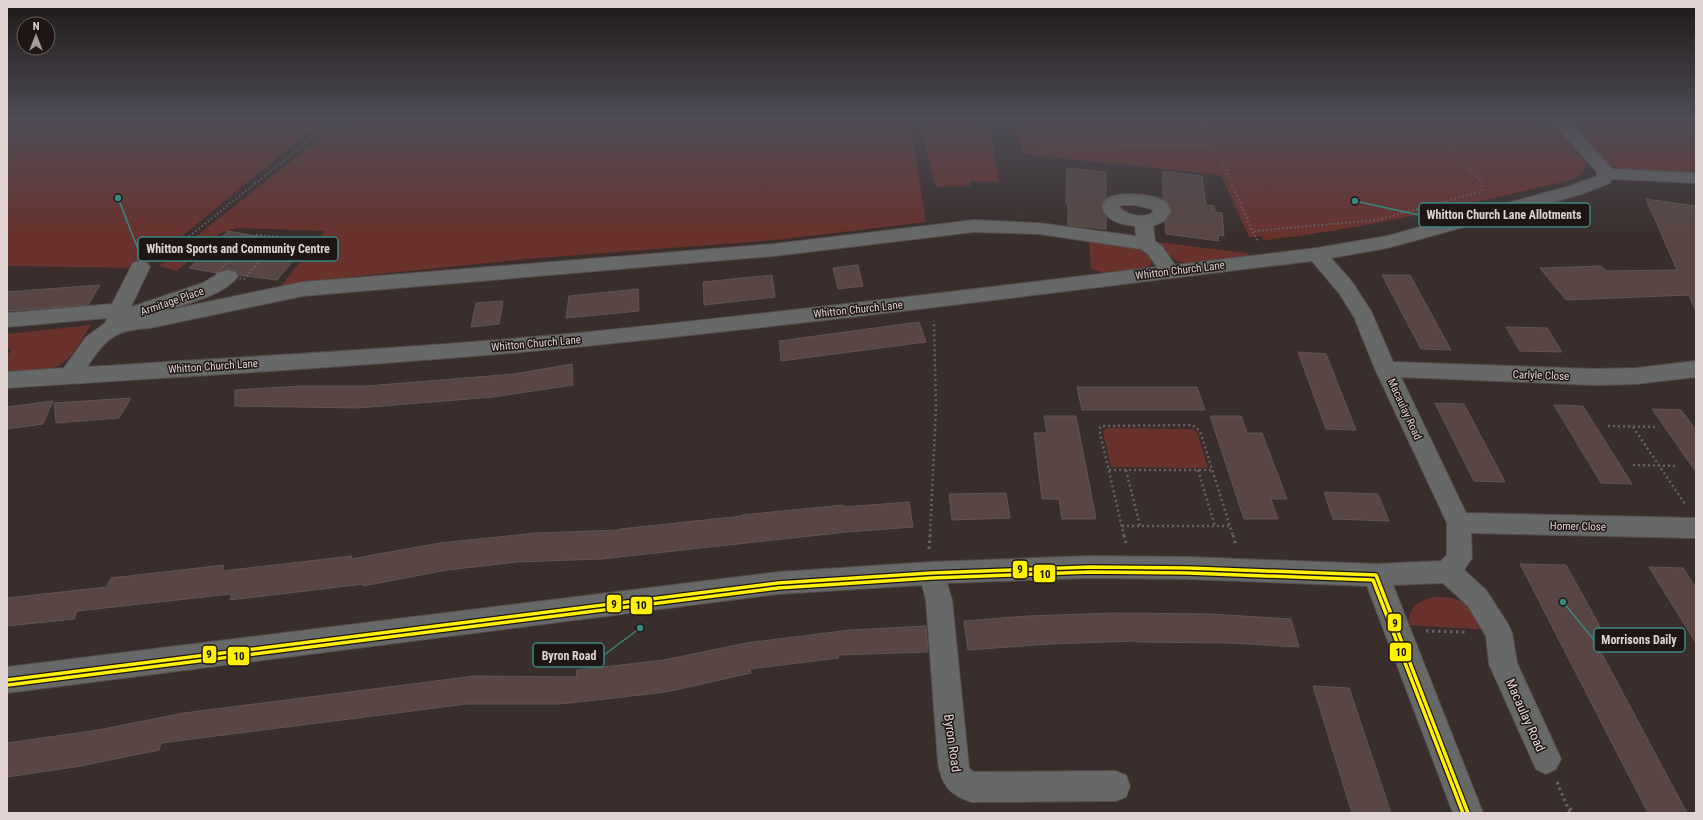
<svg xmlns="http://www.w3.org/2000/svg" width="1703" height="820" viewBox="0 0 1703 820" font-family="'Roboto Condensed',sans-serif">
	<rect width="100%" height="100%" fill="#392e2c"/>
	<path fill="#69322d" d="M 7,120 L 330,120 L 311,130 L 146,266 L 135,268 L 7,266 Z
		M 349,120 L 910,120 L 926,222 L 776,240 L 527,259 L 320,280 L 281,286 L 325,231 L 238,228 L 221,233 L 177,271 L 159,266 L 324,135 Z
		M 920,120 L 989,120 L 999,182 L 970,181 L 970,186 L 936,187 Z
		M 1014,120 L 1546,120 L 1588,165 L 1575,179 C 1471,203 1369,229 1264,240 L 1261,236 L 1249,237 L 1221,175 L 1023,154 Z
		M 1565,120 L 1696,120 L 1696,174 L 1628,172 L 1606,163 Z
		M 1089,242 L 1142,250 L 1150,255 L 1152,263 C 1147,270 1114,276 1106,274 C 1100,273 1098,269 1091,270 Z
		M 1157,242 L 1247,253 L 1251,256 C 1235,258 1190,267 1177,261 C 1168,256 1165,247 1157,242 Z
		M 91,325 C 83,337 76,352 65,361 C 51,374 25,371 7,373 L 7,356 L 12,349 L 7,349 L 7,334 Z
		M 1107,428 L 1192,429 L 1197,432 L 1208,468 L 1111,467 L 1103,432 Z
		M 1435,597 C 1468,597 1471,607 1491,630 L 1408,625 C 1409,607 1418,600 1435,597 Z"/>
	<path fill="#594644" stroke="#5f5554" d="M 1067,168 L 1106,172 L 1106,198 L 1101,205 L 1106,217 L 1106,229 L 1068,225 L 1068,204 L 1066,204 Z
		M 1163,171 L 1202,176 L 1206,205 L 1214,206 L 1215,212 L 1222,213 L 1224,236 L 1218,235 L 1219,241 L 1166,234 L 1165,222 L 1172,212 L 1168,202 L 1163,199 Z
		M 1646,199 L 1696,206 L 1696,312 L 1689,295 L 1566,300 L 1540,268 L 1601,266 L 1607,271 L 1677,270 Z
		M 228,231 L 283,241 L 284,239 L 309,242 L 277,280 L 239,275 L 235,271 L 228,269 L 217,273 L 189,268 Z
		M 858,265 L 863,286 L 838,289 L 833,268 Z
		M 772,275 L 775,297 L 704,305 L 703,282 Z
		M 1382,275 L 1410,275 L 1451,350 L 1421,349 Z
		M 100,285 L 88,305 L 7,311 L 7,292 Z
		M 638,289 L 639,311 L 566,318 L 569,296 Z
		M 503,301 L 499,324 L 471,327 L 476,303 Z
		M 919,322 L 926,342 L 781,361 L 779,341 Z
		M 1506,327 L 1547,328 L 1562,352 L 1520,351 Z
		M 1298,352 L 1326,354 L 1356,430 L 1326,429 Z
		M 572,364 L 573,385 L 493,397 L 358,408 L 235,406 L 235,390 L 301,386 L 367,386 L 514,374 Z
		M 1077,387 L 1197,387 L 1205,410 L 1082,410 Z
		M 131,398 L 119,418 L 56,423 L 54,403 Z
		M 53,401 L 43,424 L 7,429 L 7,407 Z
		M 1435,403 L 1464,404 L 1505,482 L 1474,481 Z
		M 1554,405 L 1583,406 L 1632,484 L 1601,483 Z
		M 1652,409 L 1681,410 L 1696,430 L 1696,472 Z
		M 1044,416 L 1076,416 L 1096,519 L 1062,519 L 1059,499 L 1042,499 L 1034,433 L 1047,433 Z
		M 1210,416 L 1241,416 L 1247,433 L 1262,433 L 1287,499 L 1271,499 L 1278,519 L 1244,519 Z
		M 1324,492 L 1378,494 L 1389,521 L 1333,519 Z
		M 1006,493 L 1010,518 L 952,520 L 949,494 Z
		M 909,502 L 913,527 L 847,532 L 601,559 L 517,562 L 447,570 L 363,586 L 364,584 L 230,600 L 232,594 L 77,611 L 74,619 L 7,626 L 7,598 L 107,587 L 111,578 L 224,565 L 222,571 L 352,556 L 351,559 L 440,543 L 536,533 L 620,530 L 620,529 L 742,516 L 742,515 L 843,505 L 844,507 Z
		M 1520,564 L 1566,565 L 1607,639 L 1594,639 L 1687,813 L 1648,813 Z
		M 1649,567 L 1683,568 L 1696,588 L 1696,643 Z
		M 1115,613 L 1210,614 L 1291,619 L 1299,647 L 1229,643 L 1136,642 L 1135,641 L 1049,644 L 968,650 L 964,621 L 1028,616 Z
		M 926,626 L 928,652 L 838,655 L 839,658 L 750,669 L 751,673 L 666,692 L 614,698 L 559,704 L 467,704 L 161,743 L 159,750 L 81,766 L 7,777 L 7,743 L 98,730 L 184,713 L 475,676 L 576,677 L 577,670 L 664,660 L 746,643 L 850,630 Z
		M 1313,686 L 1349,688 L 1391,813 L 1352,813 Z"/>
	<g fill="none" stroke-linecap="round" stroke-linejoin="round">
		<defs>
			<path id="minor" d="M 1550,120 L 1567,120 L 1613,169 L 1696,173 L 1696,183 L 1612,179 L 1610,183 L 1582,194 L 1424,238 L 1387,248 L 1331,258 L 1353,283 L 1371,311 L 1393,362 L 1595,369 L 1636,368 L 1696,361 L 1696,377 L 1636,384 L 1595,385 L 1401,377 L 1466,513 L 1696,518 L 1696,538 L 1471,533 L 1472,558 L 1464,570 L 1486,590 L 1508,624 L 1512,633 L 1517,663 L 1561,759 L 1556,769 L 1546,774 L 1536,769 L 1489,664 L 1486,636 L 1468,606 L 1443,583 L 1393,585 L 1483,813 L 1453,813 L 1367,586 L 1188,579 L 1090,578 L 947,583 L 952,600 L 969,768 L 973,772 L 1115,771 L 1126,775 L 1130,786 L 1126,797 L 1115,801 L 972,802 C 950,795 942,786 938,763 L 926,600 L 922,585 L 778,594 L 7,693 L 7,667 L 778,572 L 931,562 L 1090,556 L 1188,557 L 1376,564 L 1441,561 L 1447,555 L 1447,523 L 1375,369 L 1354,317 L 1339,293 L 1312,261 C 1070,290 828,322 586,346 C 393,365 200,375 7,388 L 7,372 L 64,368 L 86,337 L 105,323 L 107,318 L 7,327 L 7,313 L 112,304 L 133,263 L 140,261 L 147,263 L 150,267 L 129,311 L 131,307 L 203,283 L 221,272 L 228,270 L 235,272 L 238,276 C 225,296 181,305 159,312 L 303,282 L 774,244 L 974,220 L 1039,223 L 1136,236 L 1135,226 C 1121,224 1104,221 1102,205 C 1104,203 1106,199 1108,198 C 1120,191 1158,194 1167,203 C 1169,206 1170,209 1171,212 L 1164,221 L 1153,226 L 1155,241 L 1162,246 L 1175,265 L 1317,248 L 1387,236 L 1570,186 L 1597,176 L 1596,171 ZM 1123,205 L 1134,205 L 1152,209 L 1153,212 C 1145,219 1129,215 1121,209 L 1120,206 ZM 974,232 L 1039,234 L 1141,249 L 1148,254 L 1157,267 C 967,290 778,313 588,332 C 421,348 254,356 87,367 C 106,338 115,330 150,328 L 303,296 L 774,256 Z"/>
		</defs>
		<use href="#minor" stroke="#564d4b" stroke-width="2"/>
		<path stroke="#676465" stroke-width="2" stroke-dasharray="1.5 2.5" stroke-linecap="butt" d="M 1200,120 L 1210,145 L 1223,164 L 1255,237 L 1259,242
			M 1041,148 L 1210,145
			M 1254,231 L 1377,220 L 1479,192 L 1483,188 L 1482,182 L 1459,158 L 1428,120
			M 256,235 L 281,237 L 244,279 L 215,274 Z
			M 161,259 L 317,134 L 341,120"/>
		<path stroke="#676465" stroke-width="2.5" stroke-dasharray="2 3" stroke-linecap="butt" d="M 1608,426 L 1655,427
			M 1633,427 L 1685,504
			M 1633,465 L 1678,466
			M 1109,470 L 1212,470
			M 1126,470 L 1140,526
			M 1198,470 L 1215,526
			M 1122,526 L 1229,526
			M 930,536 L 936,408 L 934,321
			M 1124,536 L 1100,433 L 1100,427 L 1104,426 L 1191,425 L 1197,428 L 1201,434 L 1233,536"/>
		<path stroke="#676465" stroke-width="3" stroke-dasharray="2.5 3.5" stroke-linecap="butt" d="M 1124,535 L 1126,543
			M 1233,535 L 1236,546
			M 929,549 L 930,535
			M 1426,631 L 1467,632
			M 1557,782 L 1570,813
			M 1570,808 L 1574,813"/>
		<use href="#minor" fill="#676868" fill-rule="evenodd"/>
		<defs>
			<path id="bus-1" d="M 7,680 L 778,583 L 931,573 L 1090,567 L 1188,568 L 1376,575 L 1468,813"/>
			<path id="bus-2" d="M 8,685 L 778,588 L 931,578 L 1090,572 L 1188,573 L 1373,580 L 1463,813"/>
		</defs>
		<use href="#bus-1" stroke="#1e1514" stroke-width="6"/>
		<use href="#bus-2" stroke="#1e1514" stroke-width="6"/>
		<use href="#bus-1" stroke="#fff101" stroke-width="3.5"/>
		<use href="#bus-2" stroke="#fff101" stroke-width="3.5"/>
	</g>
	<linearGradient id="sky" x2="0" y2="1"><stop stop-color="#1f1918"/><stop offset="0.51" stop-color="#4e4c56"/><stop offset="1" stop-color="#4e4c56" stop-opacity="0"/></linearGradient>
	<rect width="1703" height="235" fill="url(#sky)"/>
	<g text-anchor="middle" stroke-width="3" stroke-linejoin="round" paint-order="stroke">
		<g font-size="11" fill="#e1d3d1" stroke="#1e1514">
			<text transform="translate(1180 270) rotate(-7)" y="4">Whitton Church Lane</text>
			<text transform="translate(172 301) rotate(-19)" y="4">Armitage Place</text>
			<text transform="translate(858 309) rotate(-6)" y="4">Whitton Church Lane</text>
			<text transform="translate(536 343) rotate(-5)" y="4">Whitton Church Lane</text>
			<text transform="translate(213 366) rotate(-4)" y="4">Whitton Church Lane</text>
			<text transform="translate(1541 375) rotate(2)" y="4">Carlyle Close</text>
			<text transform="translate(1405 409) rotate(65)" y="4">Macaulay Road</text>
			<text transform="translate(1578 526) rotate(1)" y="4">Homer Close</text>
		</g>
		<g font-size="13" fill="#e1d3d1" stroke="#1e1514">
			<text transform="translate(1526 715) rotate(66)" y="5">Macaulay Road</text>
			<text transform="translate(953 743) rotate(82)" y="5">Byron Road</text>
		</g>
	</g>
	<path fill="none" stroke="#398982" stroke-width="1.5" d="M1355 201L1419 215M118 198L138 249M1563 602L1594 640M640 628L604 655"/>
	<g fill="#398982" stroke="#1e1514" stroke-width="1.5">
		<circle cx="1355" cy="201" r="4"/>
		<circle cx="118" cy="198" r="4"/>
		<circle cx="1563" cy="602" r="4"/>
		<circle cx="640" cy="628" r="4"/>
	</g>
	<g fill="#1e1514" stroke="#398982" stroke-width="1.5">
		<rect x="1419" y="203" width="171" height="24" rx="4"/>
		<rect x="138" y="237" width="200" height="24" rx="4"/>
		<rect x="1594" y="628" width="91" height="24" rx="4"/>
		<rect x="533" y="643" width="71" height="24" rx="4"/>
	</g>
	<g font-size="12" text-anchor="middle" font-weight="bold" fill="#e1d3d1">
		<text x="1504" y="219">Whitton Church Lane Allotments</text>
		<text x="238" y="253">Whitton Sports and Community Centre</text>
		<text x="1639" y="644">Morrisons Daily</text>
		<text x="569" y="660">Byron Road</text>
	</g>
	<g stroke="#1e1514" stroke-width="1.5">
		<rect x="1012" y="560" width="16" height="19" rx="4" fill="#fff101"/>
		<rect x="1033" y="564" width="23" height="19" rx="4" fill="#fff101"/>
		<rect x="606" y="594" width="16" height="19" rx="4" fill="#fff101"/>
		<rect x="630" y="596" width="23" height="19" rx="4" fill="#fff101"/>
		<rect x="1387" y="613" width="15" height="19" rx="4" fill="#fff101"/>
		<rect x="1389" y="642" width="23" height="20" rx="4" fill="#fff101"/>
		<rect x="202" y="645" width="15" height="19" rx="4" fill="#fff101"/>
		<rect x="227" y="646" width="23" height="20" rx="4" fill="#fff101"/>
	</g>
	<g font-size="11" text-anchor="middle" font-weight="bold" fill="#111">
		<text x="1020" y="573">9</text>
		<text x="1045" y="578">10</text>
		<text x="614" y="608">9</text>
		<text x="641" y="609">10</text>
		<text x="1395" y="627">9</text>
		<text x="1401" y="656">10</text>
		<text x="209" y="658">9</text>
		<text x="239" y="660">10</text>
	</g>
	<rect width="1703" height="820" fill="none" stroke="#e1d3d1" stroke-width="16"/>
	<g transform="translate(36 36)"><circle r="19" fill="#1e1514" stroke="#6c6160"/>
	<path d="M0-3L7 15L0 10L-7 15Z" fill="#a69997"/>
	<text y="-6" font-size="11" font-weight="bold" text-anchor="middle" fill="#e1d3d1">N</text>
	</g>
</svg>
